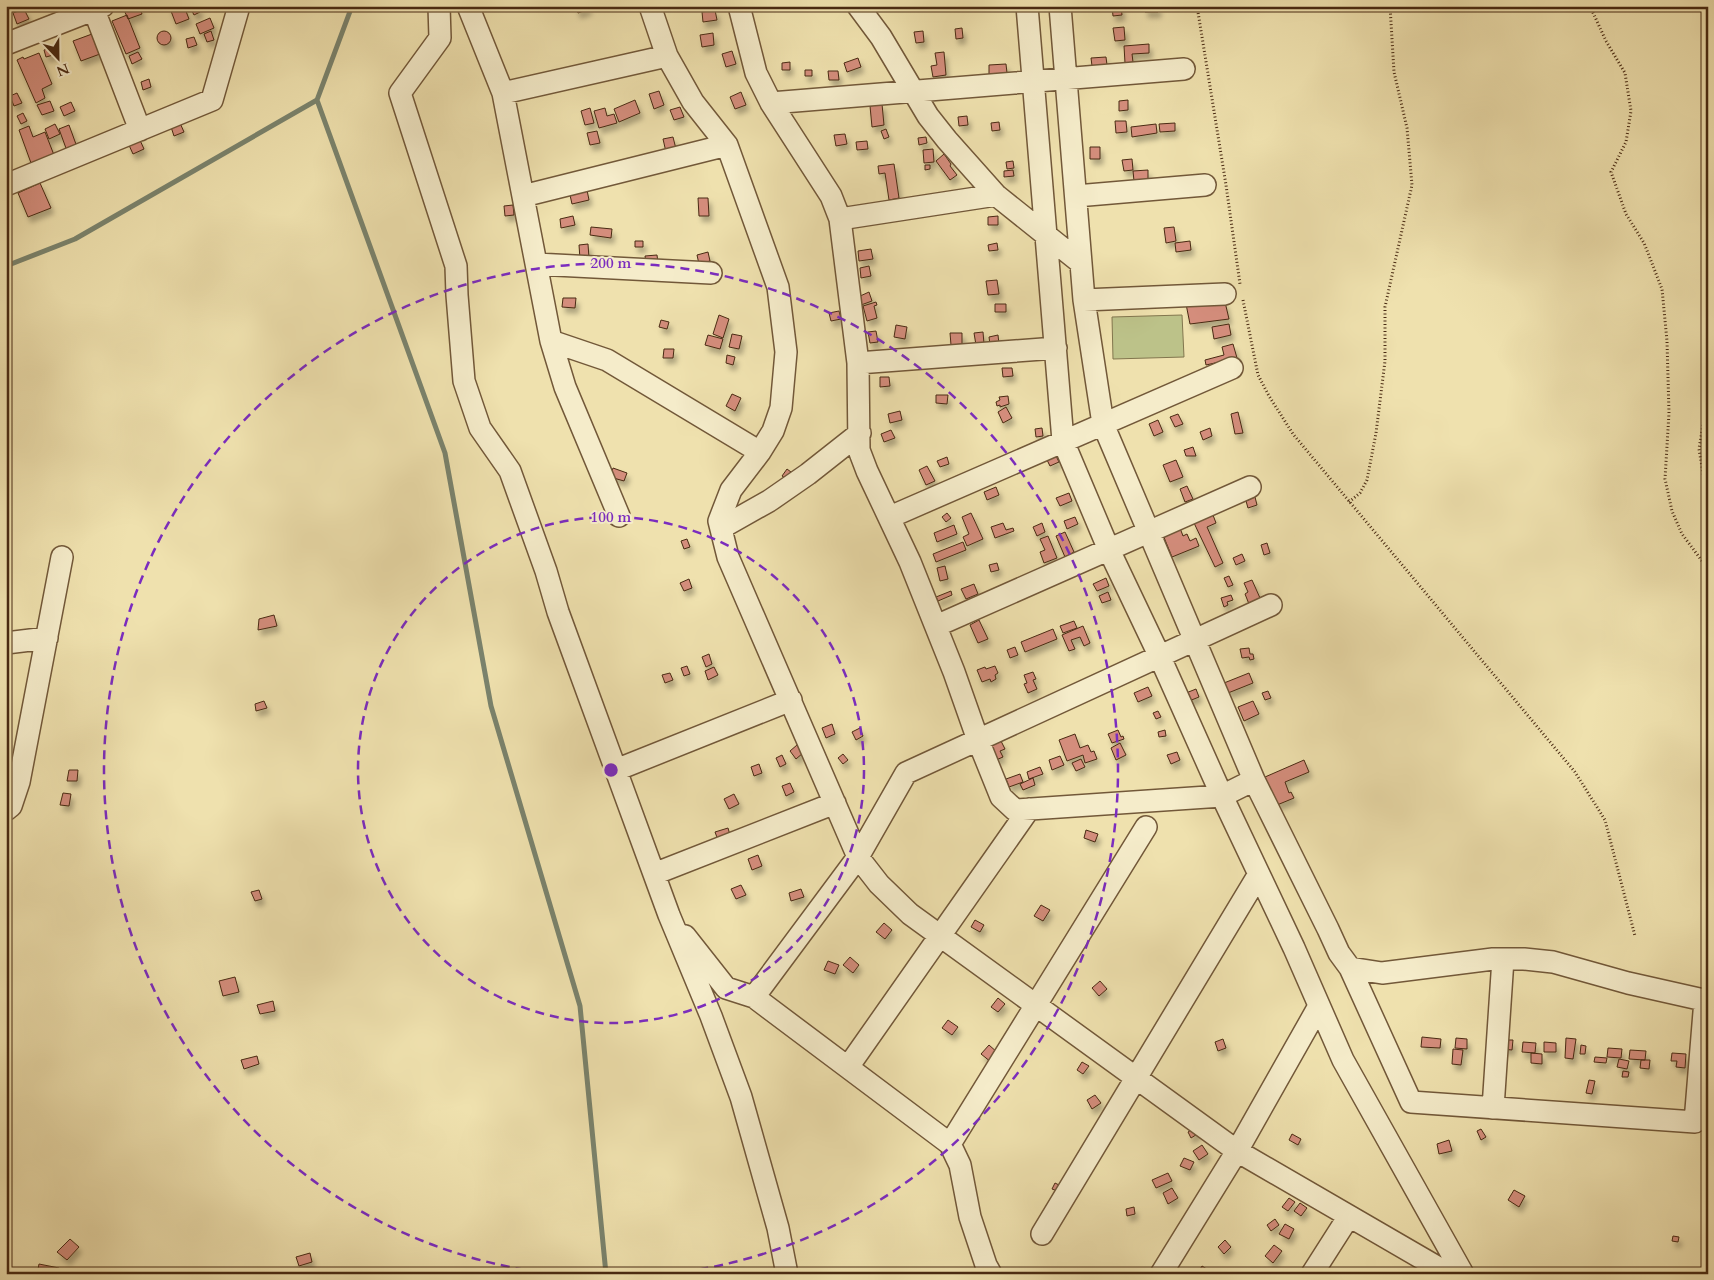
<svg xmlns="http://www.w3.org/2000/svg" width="1714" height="1280" viewBox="0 0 1714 1280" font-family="Cardo,serif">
	<defs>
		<filter id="shadow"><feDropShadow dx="3" dy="5.5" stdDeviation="2.5" flood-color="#0004"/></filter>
	</defs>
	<rect width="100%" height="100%" fill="#efe1ae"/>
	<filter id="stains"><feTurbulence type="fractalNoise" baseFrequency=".004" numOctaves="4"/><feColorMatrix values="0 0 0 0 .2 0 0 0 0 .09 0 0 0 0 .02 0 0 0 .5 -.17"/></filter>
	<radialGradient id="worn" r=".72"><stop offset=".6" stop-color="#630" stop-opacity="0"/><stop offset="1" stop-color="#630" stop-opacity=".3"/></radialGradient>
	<path fill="#bcc289" stroke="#82764e" d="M 1182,315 L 1184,357 L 1113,359 L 1112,317 Z"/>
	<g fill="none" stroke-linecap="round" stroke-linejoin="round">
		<path stroke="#7a836d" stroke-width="5" d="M 352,6 L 317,100 L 445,453 L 491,706 L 580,1006 L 606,1274
			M 6,266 L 75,239 L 317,100"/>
	</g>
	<path fill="#d48d7c" stroke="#492a12" filter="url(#shadow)" d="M 133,6 L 139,6 L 142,14 L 128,19 L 124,10 Z
		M 169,6 L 184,6 L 189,19 L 176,24 Z
		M 198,6 L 200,12 L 194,15 L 190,7 Z
		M 575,6 L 588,6 L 589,9 L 578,13 Z
		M 1112,6 L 1121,6 L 1122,15 L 1113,16 Z
		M 1145,6 L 1158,6 L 1158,12 L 1145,12 Z
		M 24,9 L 29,19 L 17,24 L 13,13 Z
		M 715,10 L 717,20 L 703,22 L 702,12 Z
		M 127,15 L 140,48 L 126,54 L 112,21 Z
		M 210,18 L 214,28 L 200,34 L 196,24 Z
		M 1124,27 L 1125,40 L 1115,41 L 1113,28 Z
		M 962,28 L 963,38 L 956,39 L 955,29 Z
		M 211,31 L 214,40 L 207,42 L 204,34 Z
		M 923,31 L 924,42 L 916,43 L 914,32 Z
		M157 38a7 7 0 1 1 14 0a7 7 0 1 1-14 0Z
		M 713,33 L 714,45 L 702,47 L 700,35 Z
		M 92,34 L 100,54 L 81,61 L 73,41 Z
		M 194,37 L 197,45 L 188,48 L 186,39 Z
		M 1149,44 L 1149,53 L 1132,54 L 1133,62 L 1125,63 L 1124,46 Z
		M 55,47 L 57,54 L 46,57 L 44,50 Z
		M 732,51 L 736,64 L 726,67 L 722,54 Z
		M 138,52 L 142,59 L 132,64 L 129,56 Z
		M 944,52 L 946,75 L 933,77 L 931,66 L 937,65 L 935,53 Z
		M 39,53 L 52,84 L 42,89 L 45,98 L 36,103 L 17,60 L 23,57 L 24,59 Z
		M 1106,57 L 1107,65 L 1092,66 L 1091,58 Z
		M 858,58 L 861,67 L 847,72 L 844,63 Z
		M 790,62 L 790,70 L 782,70 L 782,63 Z
		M 1006,64 L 1007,73 L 989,74 L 989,65 Z
		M 805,70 L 812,70 L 812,76 L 805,76 Z
		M 828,71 L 838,71 L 839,80 L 829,80 Z
		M 149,79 L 151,87 L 143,90 L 141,82 Z
		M 659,91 L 664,105 L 654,109 L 649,94 Z
		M 741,92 L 746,105 L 735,109 L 730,97 Z
		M 17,93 L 22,103 L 14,106 L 10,96 Z
		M 635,100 L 640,113 L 619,122 L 614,109 Z
		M 1128,100 L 1128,110 L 1119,111 L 1119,101 Z
		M 50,101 L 54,111 L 42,115 L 37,105 Z
		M 71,102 L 75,111 L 64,116 L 60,107 Z
		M 882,104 L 884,125 L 872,127 L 870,106 Z
		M 680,107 L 684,117 L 674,120 L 670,110 Z
		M 590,108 L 594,123 L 585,125 L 581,111 Z
		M 605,108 L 607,116 L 614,114 L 617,123 L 599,128 L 594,111 Z
		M 23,113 L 27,121 L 21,124 L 17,116 Z
		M 967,116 L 968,125 L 959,126 L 958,117 Z
		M 1115,121 L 1126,121 L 1127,132 L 1116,133 Z
		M 999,122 L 1000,130 L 992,131 L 991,123 Z
		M 180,123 L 184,132 L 174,136 L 171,127 Z
		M 1175,123 L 1175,131 L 1160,132 L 1159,124 Z
		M 55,124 L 60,134 L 49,139 L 45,129 Z
		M 1156,124 L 1157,133 L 1132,137 L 1131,127 Z
		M 69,125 L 77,147 L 67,151 L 59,129 Z
		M 29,126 L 33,137 L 45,132 L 54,155 L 31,163 L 19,130 Z
		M 886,129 L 889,137 L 884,139 L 881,131 Z
		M 597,131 L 600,143 L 590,145 L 587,133 Z
		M 845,134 L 847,144 L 836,146 L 834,135 Z
		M 673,137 L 676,149 L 666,152 L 663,139 Z
		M 926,137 L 927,143 L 919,145 L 918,138 Z
		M 139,138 L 144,149 L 133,154 L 128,143 Z
		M 867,141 L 868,149 L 857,150 L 856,142 Z
		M 1090,147 L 1100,147 L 1100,159 L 1090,159 Z
		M 933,149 L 934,162 L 924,163 L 923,150 Z
		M 944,154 L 951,164 L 950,166 L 957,175 L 950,180 L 936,161 Z
		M 1132,159 L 1133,170 L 1124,171 L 1122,160 Z
		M 1013,161 L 1014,168 L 1007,169 L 1006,162 Z
		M 894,164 L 899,198 L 889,200 L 885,173 L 879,174 L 878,166 Z
		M 925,165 L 930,165 L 930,169 L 925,170 Z
		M 1013,170 L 1014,176 L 1004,177 L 1004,171 Z
		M 1148,170 L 1148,179 L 1134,181 L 1133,171 Z
		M 40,183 L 51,208 L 28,217 L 18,193 Z
		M 587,190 L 589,200 L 572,204 L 570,195 Z
		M 698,198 L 708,198 L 709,216 L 699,216 Z
		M 513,205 L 514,215 L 505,216 L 504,206 Z
		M 573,216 L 575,225 L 561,228 L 560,219 Z
		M 998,216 L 998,225 L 988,225 L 988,217 Z
		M 591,227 L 612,229 L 611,238 L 590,235 Z
		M 1174,227 L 1176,241 L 1166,243 L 1164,228 Z
		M 635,241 L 643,241 L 643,247 L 635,247 Z
		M 1190,241 L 1191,250 L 1176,252 L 1175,243 Z
		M 997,243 L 998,250 L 989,251 L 988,245 Z
		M 588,244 L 589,258 L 580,259 L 579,245 Z
		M 871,249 L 873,259 L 859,261 L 858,251 Z
		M 708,252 L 710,261 L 699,264 L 697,255 Z
		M 657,255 L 658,263 L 646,264 L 645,256 Z
		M 869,266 L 871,276 L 861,278 L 860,268 Z
		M 997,280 L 999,294 L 988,295 L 986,281 Z
		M 869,292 L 872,301 L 861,305 L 858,297 Z
		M 563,298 L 576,298 L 575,308 L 562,307 Z
		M 876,302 L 877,305 L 874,306 L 877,318 L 867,321 L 863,306 Z
		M 1225,302 L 1229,319 L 1190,324 L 1186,304 Z
		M 995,304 L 1006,304 L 1006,312 L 995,312 Z
		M 839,311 L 841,319 L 831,321 L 829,313 Z
		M 719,315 L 729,319 L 723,338 L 713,334 Z
		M 661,320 L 669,322 L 667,329 L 659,327 Z
		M 1229,324 L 1231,335 L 1214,339 L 1212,327 Z
		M 896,325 L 907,327 L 905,339 L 894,337 Z
		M 876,331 L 878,342 L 870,343 L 868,332 Z
		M 983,332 L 984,344 L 976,345 L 974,333 Z
		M 950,333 L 962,333 L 962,344 L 951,345 Z
		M 732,334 L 742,336 L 739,349 L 729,347 Z
		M 708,335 L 723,339 L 720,349 L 705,345 Z
		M 998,335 L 999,344 L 990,345 L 989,337 Z
		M 1233,344 L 1237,358 L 1206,365 L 1205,360 L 1224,355 L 1222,347 Z
		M 664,349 L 674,349 L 673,358 L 663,358 Z
		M 727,355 L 735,357 L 733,365 L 726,363 Z
		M 1002,368 L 1012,368 L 1013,376 L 1003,377 Z
		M 880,377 L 889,377 L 890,386 L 880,387 Z
		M 732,394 L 741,398 L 735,411 L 726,406 Z
		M 936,395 L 948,395 L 947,404 L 936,403 Z
		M 1008,396 L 1009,404 L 1000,407 L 1000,405 L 997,406 L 996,402 L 1000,400 L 999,397 Z
		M 1006,407 L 1012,418 L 1003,423 L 998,412 Z
		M 900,411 L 902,420 L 890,423 L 888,414 Z
		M 1238,412 L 1243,433 L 1235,434 L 1231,414 Z
		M 1178,414 L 1183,424 L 1175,427 L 1170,417 Z
		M 1158,420 L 1163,432 L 1154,436 L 1149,424 Z
		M 1042,428 L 1043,436 L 1036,437 L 1035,429 Z
		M 1210,428 L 1212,436 L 1203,440 L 1200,432 Z
		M 891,430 L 895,438 L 884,442 L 881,434 Z
		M 1193,447 L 1196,456 L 1186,456 L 1184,450 Z
		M 1056,456 L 1059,462 L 1050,466 L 1047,460 Z
		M 947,457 L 949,464 L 940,467 L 937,461 Z
		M 1176,460 L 1183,477 L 1170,482 L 1163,465 Z
		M 927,466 L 935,481 L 926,485 L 919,470 Z
		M 613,468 L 627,473 L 624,481 L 610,477 Z
		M 787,469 L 795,475 L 791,482 L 782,476 Z
		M 1187,486 L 1193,499 L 1185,502 L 1180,489 Z
		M 996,487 L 999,495 L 987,500 L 984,492 Z
		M 1069,493 L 1072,501 L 1060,506 L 1056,498 Z
		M 1255,497 L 1257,505 L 1248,508 L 1246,501 Z
		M 947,513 L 951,518 L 946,522 L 942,517 Z
		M 971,513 L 983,539 L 967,546 L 963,537 L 969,534 L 962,517 Z
		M 1213,515 L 1216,523 L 1207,527 L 1223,563 L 1215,567 L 1194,523 Z
		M 1075,517 L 1078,524 L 1067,529 L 1064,521 Z
		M 1003,523 L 1006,530 L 1013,528 L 1014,531 L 995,538 L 991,527 Z
		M 1042,523 L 1045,532 L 1037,536 L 1033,527 Z
		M 954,525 L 957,534 L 937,542 L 934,533 Z
		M 1180,528 L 1183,536 L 1187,534 L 1190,541 L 1196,538 L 1199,546 L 1172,557 L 1163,535 Z
		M 1065,532 L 1074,552 L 1065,557 L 1056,536 Z
		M 1048,536 L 1057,558 L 1044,563 L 1040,552 L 1045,550 L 1040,539 Z
		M 687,539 L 690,547 L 684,549 L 681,541 Z
		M 963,542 L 966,550 L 936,562 L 933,554 Z
		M 1267,543 L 1270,553 L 1264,555 L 1261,545 Z
		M 1242,554 L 1245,561 L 1236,565 L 1233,558 Z
		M 997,563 L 999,570 L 991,572 L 989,565 Z
		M 945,566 L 948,579 L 940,581 L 937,568 Z
		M 1229,576 L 1233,585 L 1228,587 L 1224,578 Z
		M 1106,578 L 1109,586 L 1097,591 L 1093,584 Z
		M 689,579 L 692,588 L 684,591 L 680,583 Z
		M 1252,580 L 1260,598 L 1249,604 L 1245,594 L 1248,592 L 1244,583 Z
		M 974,584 L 978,594 L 966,599 L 961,589 Z
		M 951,591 L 952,595 L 938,601 L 936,597 Z
		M 1108,592 L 1111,600 L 1102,603 L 1099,596 Z
		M 1231,595 L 1233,600 L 1227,602 L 1228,605 L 1224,607 L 1221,598 Z
		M 274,615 L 277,626 L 258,630 L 259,619 Z
		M 979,620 L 988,639 L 978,643 L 970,625 Z
		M 1074,621 L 1077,628 L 1063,633 L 1060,626 Z
		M 1083,626 L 1090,643 L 1084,646 L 1080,637 L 1071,640 L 1075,649 L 1069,651 L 1062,635 Z
		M 1053,629 L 1057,639 L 1025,652 L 1021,642 Z
		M 1015,647 L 1018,655 L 1010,658 L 1007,650 Z
		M 1249,648 L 1250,654 L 1253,654 L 1254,659 L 1250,660 L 1249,657 L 1242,658 L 1240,649 Z
		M 709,654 L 712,664 L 706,667 L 702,657 Z
		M 687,666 L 690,674 L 684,676 L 681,668 Z
		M 995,666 L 998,673 L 995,675 L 996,679 L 991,682 L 990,679 L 982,682 L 977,670 L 985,667 L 986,669 Z
		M 714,667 L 718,675 L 708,680 L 705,671 Z
		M 1033,672 L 1036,679 L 1033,680 L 1037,689 L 1028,693 L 1024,684 L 1027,683 L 1024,675 Z
		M 670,673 L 673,680 L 665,683 L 662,675 Z
		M 1249,673 L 1253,683 L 1228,693 L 1224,683 Z
		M 1148,687 L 1152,696 L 1138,702 L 1134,693 Z
		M 1196,689 L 1199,697 L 1189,701 L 1186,693 Z
		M 1268,691 L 1271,698 L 1265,700 L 1262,693 Z
		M 264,701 L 267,708 L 256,711 L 255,704 Z
		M 1253,701 L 1259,714 L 1244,721 L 1238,707 Z
		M 1158,711 L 1161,717 L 1156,719 L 1153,713 Z
		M 832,724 L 835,734 L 826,738 L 822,728 Z
		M 860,728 L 863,736 L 856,740 L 852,732 Z
		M 1118,730 L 1121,737 L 1123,736 L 1124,739 L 1112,743 L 1108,734 Z
		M 1165,730 L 1166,736 L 1159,737 L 1158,732 Z
		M 1075,734 L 1080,748 L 1088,745 L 1091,752 L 1094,751 L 1097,759 L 1085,763 L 1083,755 L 1067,761 L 1059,740 Z
		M 1001,741 L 1005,749 L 1000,751 L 1003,757 L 996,760 L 989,747 Z
		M 1120,743 L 1126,755 L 1116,760 L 1111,748 Z
		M 797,745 L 803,753 L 796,759 L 790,751 Z
		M 1177,752 L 1180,760 L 1171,764 L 1167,755 Z
		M 843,754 L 848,760 L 843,764 L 838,758 Z
		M 782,755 L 786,764 L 780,767 L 776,758 Z
		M 1060,756 L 1064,765 L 1052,770 L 1049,760 Z
		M 1081,759 L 1085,767 L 1076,771 L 1072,763 Z
		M 1304,760 L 1309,772 L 1285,782 L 1289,793 L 1291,792 L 1294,798 L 1277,805 L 1265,777 Z
		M 759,764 L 762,773 L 754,776 L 751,767 Z
		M 1040,767 L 1043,774 L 1029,779 L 1027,772 Z
		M 69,770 L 78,770 L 77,781 L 67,781 Z
		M 1020,774 L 1023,782 L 1009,787 L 1006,779 Z
		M 1033,778 L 1035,785 L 1023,790 L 1020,784 Z
		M 790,783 L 794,792 L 786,796 L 782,786 Z
		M 63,793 L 71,794 L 69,806 L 60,805 Z
		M 734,794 L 739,804 L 729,809 L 724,799 Z
		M 728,828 L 730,835 L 718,840 L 715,832 Z
		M 1086,830 L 1098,834 L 1095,842 L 1084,838 Z
		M 758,855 L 762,866 L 752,870 L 748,859 Z
		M 741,885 L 746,895 L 736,899 L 731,889 Z
		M 801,889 L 804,897 L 791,901 L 789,893 Z
		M 259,890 L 262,899 L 255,901 L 251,892 Z
		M 1041,905 L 1050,910 L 1043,921 L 1034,916 Z
		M 975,920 L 984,925 L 980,932 L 971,927 Z
		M 884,923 L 892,930 L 885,939 L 876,932 Z
		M 850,957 L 859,965 L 853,973 L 843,965 Z
		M 828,961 L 839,965 L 835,974 L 824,970 Z
		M 235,977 L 239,992 L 223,996 L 219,981 Z
		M 1100,981 L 1107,989 L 1099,996 L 1092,988 Z
		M 998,998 L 1005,1004 L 998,1012 L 991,1007 Z
		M 273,1001 L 275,1011 L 260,1014 L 257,1005 Z
		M 948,1020 L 958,1027 L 952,1035 L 942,1028 Z
		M 1422,1037 L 1441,1039 L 1440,1048 L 1421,1047 Z
		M 1456,1038 L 1467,1039 L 1467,1049 L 1455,1048 Z
		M 1566,1038 L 1576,1039 L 1573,1059 L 1565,1058 Z
		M 1223,1039 L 1226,1048 L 1218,1051 L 1215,1042 Z
		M 1502,1040 L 1513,1040 L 1512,1050 L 1501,1049 Z
		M 1523,1042 L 1536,1043 L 1535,1053 L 1522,1052 Z
		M 1544,1042 L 1556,1043 L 1556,1052 L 1544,1052 Z
		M 989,1045 L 998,1053 L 991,1062 L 981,1054 Z
		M 1581,1045 L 1586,1046 L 1585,1054 L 1580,1054 Z
		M 1608,1048 L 1622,1049 L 1621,1058 L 1607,1057 Z
		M 1453,1049 L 1463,1050 L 1461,1065 L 1452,1064 Z
		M 1630,1050 L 1646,1051 L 1645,1060 L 1629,1059 Z
		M 1531,1053 L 1542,1054 L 1542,1064 L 1531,1063 Z
		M 1672,1053 L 1686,1054 L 1685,1068 L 1676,1067 L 1677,1061 L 1671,1061 Z
		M 257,1056 L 259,1064 L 244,1069 L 241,1060 Z
		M 1595,1057 L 1607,1058 L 1606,1063 L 1594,1062 Z
		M 1619,1059 L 1629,1061 L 1627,1069 L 1617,1067 Z
		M 1641,1060 L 1650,1060 L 1649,1069 L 1640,1068 Z
		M 1082,1062 L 1089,1066 L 1083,1074 L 1077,1070 Z
		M 1623,1071 L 1629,1072 L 1628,1077 L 1622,1077 Z
		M 1589,1080 L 1595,1081 L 1592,1094 L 1586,1093 Z
		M 1095,1095 L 1101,1103 L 1092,1109 L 1087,1100 Z
		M 1196,1127 L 1199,1133 L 1191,1138 L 1188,1132 Z
		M 1481,1129 L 1486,1137 L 1481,1140 L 1477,1131 Z
		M 1292,1134 L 1301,1139 L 1298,1145 L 1289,1140 Z
		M 1449,1140 L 1452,1151 L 1439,1154 L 1437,1144 Z
		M 1202,1145 L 1208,1154 L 1199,1160 L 1193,1151 Z
		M 1184,1158 L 1194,1162 L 1190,1170 L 1180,1166 Z
		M 1168,1173 L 1172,1181 L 1156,1188 L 1152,1180 Z
		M 1055,1183 L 1063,1187 L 1060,1192 L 1052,1189 Z
		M 1172,1188 L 1178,1198 L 1168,1204 L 1163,1193 Z
		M 1514,1190 L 1525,1196 L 1519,1207 L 1508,1200 Z
		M 1289,1198 L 1295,1202 L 1288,1211 L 1282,1207 Z
		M 1300,1203 L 1307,1208 L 1301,1216 L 1294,1211 Z
		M 1134,1207 L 1135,1214 L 1127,1216 L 1126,1209 Z
		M 1275,1219 L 1279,1225 L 1271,1231 L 1267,1225 Z
		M 1285,1224 L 1294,1229 L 1289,1239 L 1279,1234 Z
		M 1673,1236 L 1679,1237 L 1678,1242 L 1672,1241 Z
		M 70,1239 L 79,1247 L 67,1260 L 57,1252 Z
		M 1225,1240 L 1231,1247 L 1224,1254 L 1218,1247 Z
		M 1274,1245 L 1282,1251 L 1273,1263 L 1265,1256 Z
		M 310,1253 L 312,1262 L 299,1266 L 296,1257 Z
		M 39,1264 L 59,1268 L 58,1274 L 37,1274 Z
		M 1202,1266 L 1210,1271 L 1208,1274 L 1197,1274 Z"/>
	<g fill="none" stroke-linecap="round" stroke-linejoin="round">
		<defs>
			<path id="minor" d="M 439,6 L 440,38 L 400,93 L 456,266 L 457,295 L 464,381 L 480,428 L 510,471 L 546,571 L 558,612 L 669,915 L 711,1016 L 741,1097 L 778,1228 L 787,1274
				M 468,6 L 503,93 L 551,341 L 565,387 L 619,516
				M 650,6 L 667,56 L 693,102 L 727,145 L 778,287 L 786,352 L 781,408 L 773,431 L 760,452 L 731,490 L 719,521 L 728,557 L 858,857 L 879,884 L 910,914 L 1237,1151 L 1449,1274
				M 739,6 L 756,73 L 771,103 L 831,196 L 840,219 L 858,363 L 859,450 L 867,471 L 910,562 L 954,672 L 978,740 L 1001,797 L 1015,810 L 1222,796 L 1294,948 L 1343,1060 L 1463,1274
				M 858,6 L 881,37 L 928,116 L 947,140 L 996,195 L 1081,263
				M 1027,6 L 1063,441 L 1109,550 L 1159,655 L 1222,796 L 1254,780 L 1103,424 L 1084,300 L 1060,6
				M 94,10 L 140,130
				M 6,44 L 103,6
				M 503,93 L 667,56
				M 771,103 L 1184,69
				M 6,185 L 212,100 L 239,6
				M 523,196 L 727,145
				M 1076,196 L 1205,185
				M 840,219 L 996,195
				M 536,264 L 711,273
				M 1084,300 L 1225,294
				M 551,341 L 607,360 L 760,452
				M 858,363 L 1056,348
				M 890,517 L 1232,368
				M 721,528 L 769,501 L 808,474 L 860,433
				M 936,626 L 1250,487
				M 6,643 L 47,638
				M 616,770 L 791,700
				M 1254,780 L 1328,929 L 1339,953 L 1350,968 L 1411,1102 L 1695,1122 L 1705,1000
				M 6,810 L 11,806 L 19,782 L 62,557
				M 654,874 L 835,803
				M 685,936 L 726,988 L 754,997 L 950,1144 L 960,1165 L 970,1217 L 986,1265 L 991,1274
				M 1350,968 L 1382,973 L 1493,959 L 1524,959 L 1553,962 L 1628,983 L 1708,1001
				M 754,997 L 858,857 L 906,773 L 1271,605
				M 848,1067 L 1029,809
				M 1493,1108 L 1503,959
				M 950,1144 L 1146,827
				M 1042,1234 L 1259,874
				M 1161,1274 L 1237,1151 L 1319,1006
				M 1312,1274 L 1349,1216"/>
		</defs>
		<use href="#minor" stroke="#725839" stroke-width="24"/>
		<path stroke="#492a12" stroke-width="3" stroke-dasharray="1 2.5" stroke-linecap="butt" d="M 1197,6 L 1226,185 L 1240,284
			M 1590,6 L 1606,41 L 1625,73 L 1631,111 L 1626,142 L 1611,172 L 1626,214 L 1644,243 L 1662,289 L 1667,341 L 1669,413 L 1665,479 L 1672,511 L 1682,534 L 1708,569
			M 1243,300 L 1258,375 L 1269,396 L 1293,434 L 1575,772 L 1605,820 L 1635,936
			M 1708,394 L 1699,449 L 1708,503
			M 1349,502 L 1360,493 L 1367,480 L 1376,433 L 1385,361 L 1385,307 L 1412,185 L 1407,128 L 1394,72 L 1390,6"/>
		<use href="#minor" stroke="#f5ecca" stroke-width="21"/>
	</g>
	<g fill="none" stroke="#7b2cbf" stroke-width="2.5" stroke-dasharray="9 6">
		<circle cx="611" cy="770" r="253"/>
		<path d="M554 1274A507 507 0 1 1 668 1274"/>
	</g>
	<circle cx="611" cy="770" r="8" fill="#7b2cbf" stroke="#f5ecca" stroke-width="2.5"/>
	<g font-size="15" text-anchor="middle" font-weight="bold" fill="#7b2cbf" stroke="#f5ecca" stroke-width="4" stroke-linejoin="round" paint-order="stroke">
		<text x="611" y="268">200 m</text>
		<text x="611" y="522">100 m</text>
	</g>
	<rect width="1714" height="1280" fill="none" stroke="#efe1ae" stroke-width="25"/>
	<rect x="8" y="8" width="1699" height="1265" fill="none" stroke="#492a12" stroke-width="2.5"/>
	<rect x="12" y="12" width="1689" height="1255" fill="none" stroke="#492a12"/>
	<g transform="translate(58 58) rotate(158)" stroke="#f5ecca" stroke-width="4" paint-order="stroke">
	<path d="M0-4L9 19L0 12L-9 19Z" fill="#492a12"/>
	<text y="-8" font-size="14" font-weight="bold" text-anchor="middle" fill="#492a12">N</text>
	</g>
	<rect width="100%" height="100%" filter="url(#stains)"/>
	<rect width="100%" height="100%" fill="url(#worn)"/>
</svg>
